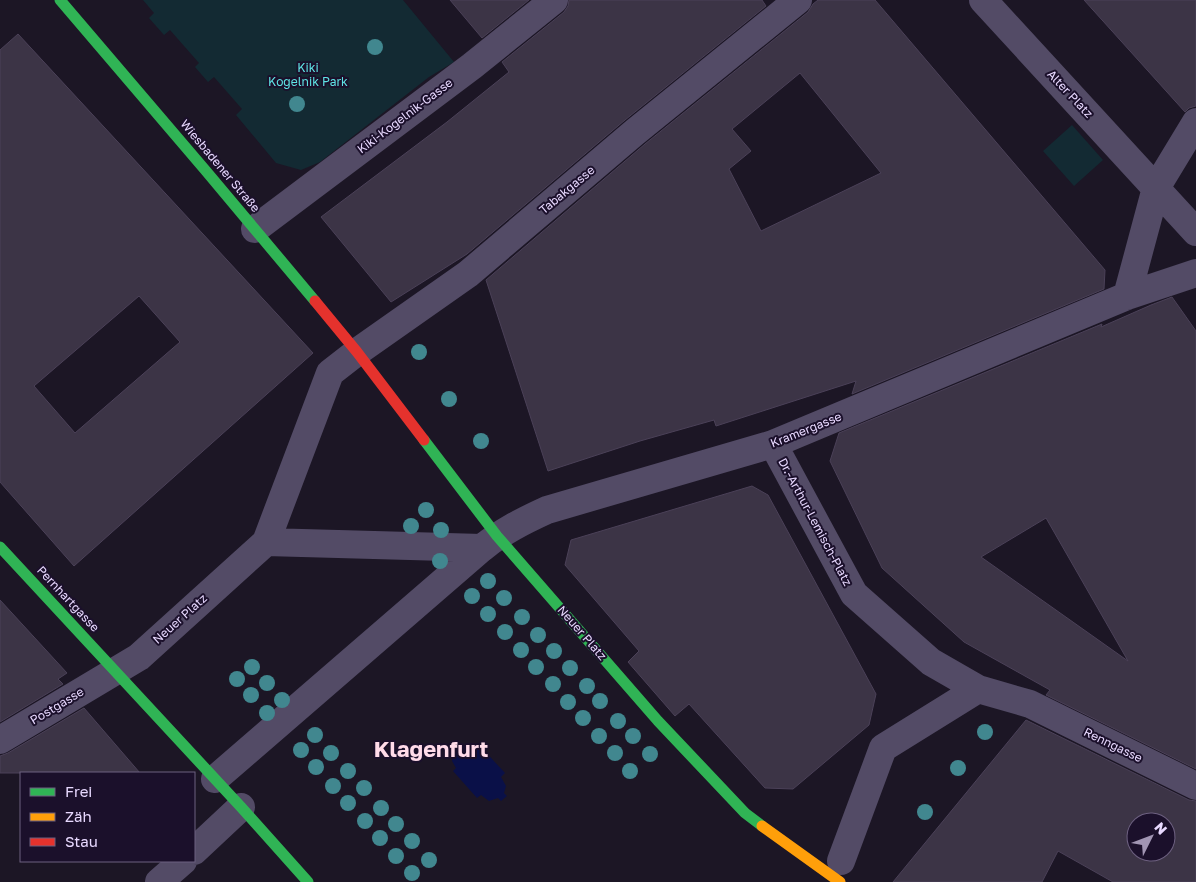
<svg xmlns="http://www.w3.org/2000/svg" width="1196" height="882" viewBox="0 0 1196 882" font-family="'Golos Text',sans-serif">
	<rect width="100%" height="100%" fill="#1c1625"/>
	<path fill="#132a33" d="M 143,0 L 403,0 L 454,62 L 429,77 L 320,162 L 301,170 L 276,163 L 236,115 L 242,109 L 214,77 L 208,82 L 195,67 L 199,63 L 170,30 L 164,35 L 149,18 L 154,13 Z
		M 1072,125 L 1103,160 L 1074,186 L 1043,151 Z"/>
	<path fill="#0a1048" d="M 458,742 L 462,746 L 469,744 L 476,749 L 480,746 L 505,773 L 501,777 L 506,786 L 504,793 L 507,796 L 501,801 L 498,798 L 489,801 L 481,795 L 477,798 L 453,771 L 456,768 L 452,761 L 454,752 L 451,749 Z"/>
	<path fill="#3c3446" stroke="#4b4158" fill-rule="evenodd" d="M 450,0 L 529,0 L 482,38 Z
		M 569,0 L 762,0 L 766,6 L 625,120 L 467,254 L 391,302 L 321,217 L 447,122 L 509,72 L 502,62 L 564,12 L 568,6 Z
		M 818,0 L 875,0 L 1105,270 L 1104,289 L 852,394 L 856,381 L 716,426 L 714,420 L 640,441 L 548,471 L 486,280 L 645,144 L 808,12 L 813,4 ZM 800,73 L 881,173 L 761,231 L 729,169 L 751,151 L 732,129 Z
		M 1084,0 L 1196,0 L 1196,106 L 1189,108 L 1185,112 Z
		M 18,34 L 313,353 L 74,566 L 0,482 L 0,50 ZM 139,296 L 180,342 L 75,433 L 34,386 Z
		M 1172,297 L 1196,331 L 1196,769 L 1046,695 L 1050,690 L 964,642 L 882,568 L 830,461 L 839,433 L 1102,324 L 1101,327 L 1151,305 ZM 1046,518 L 1128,661 L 981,557 Z
		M 752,486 L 768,495 L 876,694 L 869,725 L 793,789 L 765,788 L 689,704 L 675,716 L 628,662 L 639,651 L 565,565 L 571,540 Z
		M 0,600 L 67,673 L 58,679 L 63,684 L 0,722 Z
		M 84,708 L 140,773 L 0,773 L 0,756 L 8,753 Z
		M 1026,720 L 1189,800 L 1196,801 L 1196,882 L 1113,882 L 1058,851 L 1042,882 L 893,882 ZM 1136,822 L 1166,822 L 1166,852 L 1136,852 Z"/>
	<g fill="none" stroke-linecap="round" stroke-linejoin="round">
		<path stroke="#534b66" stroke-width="28" d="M 983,0 L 1196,232
			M 255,229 L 472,66 L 554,0
			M 1127,296 L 1156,188 L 1196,122
			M 773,444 L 854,594 L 931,662 L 978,689 L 1030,704 L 1196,786
			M 266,542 L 482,548
			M 0,740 L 139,657 L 266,542 L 330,373 L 357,352 L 468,274 L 635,132 L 798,0
			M 215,779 L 482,548 C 503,531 523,521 547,510 L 773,444 L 1127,296 L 1196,273
			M 194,851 L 241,807
			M 841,861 L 883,748 L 978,689
			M 159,882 L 183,861"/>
		<path stroke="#30b455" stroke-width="11" d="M 60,0 L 206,171 L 315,301
			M 424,440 L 497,536 L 658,721 L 745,813 L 762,826
			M 0,547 L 241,807 L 308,882"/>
		<path stroke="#ff9f0a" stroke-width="11" d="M 762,826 L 840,882"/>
		<path stroke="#e5322d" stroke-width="11" d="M 315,301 L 357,352 L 424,440"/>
	</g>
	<g fill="#41878f">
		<circle cx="375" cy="47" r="8"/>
		<circle cx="297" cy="104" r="8"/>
		<circle cx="419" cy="352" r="8"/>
		<circle cx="449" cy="399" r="8"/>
		<circle cx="481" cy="441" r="8"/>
		<circle cx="426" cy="510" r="8"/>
		<circle cx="411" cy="526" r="8"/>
		<circle cx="441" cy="530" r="8"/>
		<circle cx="440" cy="561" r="8"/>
		<circle cx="488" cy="581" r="8"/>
		<circle cx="472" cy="596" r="8"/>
		<circle cx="504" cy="598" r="8"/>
		<circle cx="488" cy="614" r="8"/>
		<circle cx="522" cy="617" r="8"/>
		<circle cx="505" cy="632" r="8"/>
		<circle cx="538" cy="635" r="8"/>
		<circle cx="521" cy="650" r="8"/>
		<circle cx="554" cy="651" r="8"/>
		<circle cx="252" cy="667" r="8"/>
		<circle cx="536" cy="667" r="8"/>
		<circle cx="570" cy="668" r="8"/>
		<circle cx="237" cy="679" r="8"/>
		<circle cx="267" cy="683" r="8"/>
		<circle cx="553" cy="684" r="8"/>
		<circle cx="587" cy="686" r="8"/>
		<circle cx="251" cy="695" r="8"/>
		<circle cx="282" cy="700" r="8"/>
		<circle cx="600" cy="701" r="8"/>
		<circle cx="568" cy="702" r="8"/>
		<circle cx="267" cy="713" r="8"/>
		<circle cx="583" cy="718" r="8"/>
		<circle cx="618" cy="721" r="8"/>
		<circle cx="985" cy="732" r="8"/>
		<circle cx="315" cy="735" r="8"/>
		<circle cx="599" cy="736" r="8"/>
		<circle cx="633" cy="736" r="8"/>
		<circle cx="301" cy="750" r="8"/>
		<circle cx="331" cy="753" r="8"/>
		<circle cx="615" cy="753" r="8"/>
		<circle cx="650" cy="754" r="8"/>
		<circle cx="316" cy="767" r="8"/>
		<circle cx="958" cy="768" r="8"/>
		<circle cx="348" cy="771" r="8"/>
		<circle cx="630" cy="771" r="8"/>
		<circle cx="333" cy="786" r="8"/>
		<circle cx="364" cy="788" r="8"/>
		<circle cx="348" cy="803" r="8"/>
		<circle cx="381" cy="808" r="8"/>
		<circle cx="925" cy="812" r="8"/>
		<circle cx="365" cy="821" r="8"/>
		<circle cx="396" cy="824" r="8"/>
		<circle cx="380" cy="838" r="8"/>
		<circle cx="412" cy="841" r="8"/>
		<circle cx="396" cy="856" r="8"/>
		<circle cx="429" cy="860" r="8"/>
		<circle cx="412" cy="873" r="8"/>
	</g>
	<g text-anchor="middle" stroke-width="4" stroke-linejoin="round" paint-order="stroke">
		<g font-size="12" fill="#5fe4e5" stroke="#1b102b">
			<text x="308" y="72">Kiki<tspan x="308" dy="14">Kogelnik Park</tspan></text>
		</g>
		<g font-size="12" fill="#e8d9ff" stroke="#1b102b">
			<text transform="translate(1070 94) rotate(47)" y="4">Alter Platz</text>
			<text transform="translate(405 116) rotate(-37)" y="4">Kiki-Kogelnik-Gasse</text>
			<text transform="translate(220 166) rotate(50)" y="4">Wiesbadener Straße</text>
			<text transform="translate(567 190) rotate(-40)" y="4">Tabakgasse</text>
			<text transform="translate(806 430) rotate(-22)" y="4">Kramergasse</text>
			<text transform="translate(815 522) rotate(62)" y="4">Dr.-Arthur-Lemisch-Platz</text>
			<text transform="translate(68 599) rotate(47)" y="4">Pernhartgasse</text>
			<text transform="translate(180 619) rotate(-42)" y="4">Neuer Platz</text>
			<text transform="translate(582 633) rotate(49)" y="4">Neuer Platz</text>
			<text transform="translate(57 706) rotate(-31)" y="4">Postgasse</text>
			<text transform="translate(1113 745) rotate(26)" y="4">Renngasse</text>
		</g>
		<g font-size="22" font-weight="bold" fill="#ffdbe9" stroke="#1b102b">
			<text x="431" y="757">Klagenfurt</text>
		</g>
	</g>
	<rect x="20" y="772" width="175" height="90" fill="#1b102b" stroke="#6d6080"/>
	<rect x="30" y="788" width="25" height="8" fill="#30b455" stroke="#6d6080"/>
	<text x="65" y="797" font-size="15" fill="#e8d9ff">Frei</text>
	<rect x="30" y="813" width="25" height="8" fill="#ff9f0a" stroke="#6d6080"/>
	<text x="65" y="822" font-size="15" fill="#e8d9ff">Zäh</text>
	<rect x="30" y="838" width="25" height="8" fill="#e5322d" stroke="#6d6080"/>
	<text x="65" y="847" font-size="15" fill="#e8d9ff">Stau</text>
	<g transform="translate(1151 837) rotate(48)"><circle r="24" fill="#1b102b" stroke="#6d6080"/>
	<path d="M0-4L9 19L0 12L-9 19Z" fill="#a195b3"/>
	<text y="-8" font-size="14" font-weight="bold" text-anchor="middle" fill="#e8d9ff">N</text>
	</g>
</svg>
